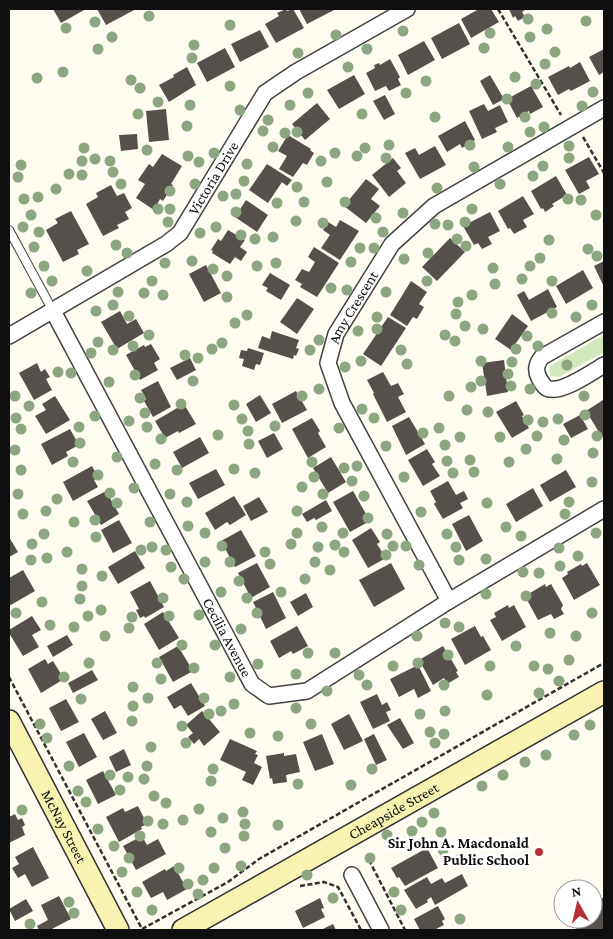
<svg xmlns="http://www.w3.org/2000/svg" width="613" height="939" viewBox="0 0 613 939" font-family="'Crimson Pro',serif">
	<rect width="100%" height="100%" fill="#fefcf1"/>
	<path fill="#d2e7bc" d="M 604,335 L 604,352 L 559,377 L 551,376 L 549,368 L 553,364 Z"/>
	<path fill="#56504c" d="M 53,9 L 86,9 L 61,23 Z
		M 97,9 L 136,9 L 106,25 Z
		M 286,9 L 287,11 L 293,9 L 304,28 L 276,43 L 265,24 L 279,16 L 277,13 Z
		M 299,9 L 336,9 L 307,24 Z
		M 479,9 L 491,9 L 499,22 L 471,38 L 461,19 Z
		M 509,9 L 527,9 L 522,12 L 525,17 L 518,21 L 515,16 L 513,18 Z
		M 459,23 L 470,44 L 442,59 L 431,38 Z
		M 260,30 L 269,47 L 240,62 L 231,44 Z
		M 424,41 L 435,60 L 408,75 L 398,55 Z
		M 225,48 L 235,67 L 207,82 L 197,63 Z
		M 604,49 L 604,72 L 599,75 L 589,57 Z
		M 390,59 L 400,77 L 398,79 L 401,85 L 389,91 L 386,86 L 375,91 L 366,73 L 375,68 L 374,65 L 379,63 L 380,65 Z
		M 580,62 L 590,81 L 571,91 L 569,89 L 558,95 L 548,77 L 569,66 L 570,68 Z
		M 187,67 L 196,85 L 169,102 L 159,85 L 174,77 L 173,75 Z
		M 354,75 L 365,94 L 339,109 L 327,90 Z
		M 490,75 L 504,99 L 493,105 L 480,81 Z
		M 531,86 L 543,107 L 530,114 L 529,111 L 517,118 L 507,99 Z
		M 385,95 L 395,114 L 384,120 L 373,101 Z
		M 317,103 L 330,119 L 305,140 L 292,124 Z
		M 484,104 L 488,111 L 500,105 L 508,122 L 495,128 L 497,132 L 482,139 L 469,111 Z
		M 166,109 L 169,140 L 149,142 L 146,111 Z
		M 465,121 L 475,140 L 462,148 L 460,144 L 447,152 L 438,136 Z
		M 137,134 L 138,149 L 121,151 L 119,135 Z
		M 288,135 L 311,149 L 310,150 L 314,153 L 307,165 L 303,163 L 293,177 L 279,169 L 287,156 L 278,151 Z
		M 435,146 L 446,165 L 420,179 L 405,153 L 415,148 L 419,155 Z
		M 162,154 L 182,166 L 171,184 L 173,185 L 163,201 L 160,199 L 154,210 L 136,198 L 145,184 L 138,180 L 149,164 L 153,167 Z
		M 589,157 L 599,174 L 586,181 L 590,188 L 579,194 L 565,170 Z
		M 393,158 L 401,168 L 397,171 L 406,183 L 389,197 L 372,175 Z
		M 267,164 L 292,180 L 287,186 L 282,182 L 268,203 L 249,190 Z
		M 556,176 L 567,195 L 552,204 L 554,206 L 545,212 L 543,208 L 541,209 L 531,191 Z
		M 366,179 L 379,189 L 371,199 L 380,206 L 366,223 L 344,206 Z
		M 111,185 L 117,196 L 124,193 L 132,208 L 125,212 L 129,219 L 117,225 L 119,228 L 103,236 L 86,204 L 98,197 L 96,193 Z
		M 523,196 L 534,214 L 523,220 L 527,227 L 514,234 L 510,228 L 508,229 L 498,211 Z
		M 246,200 L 268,215 L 257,232 L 235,217 Z
		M 71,211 L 89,244 L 77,250 L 79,254 L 63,262 L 46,230 L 58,223 L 55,219 Z
		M 490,212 L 500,231 L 488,237 L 492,244 L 482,249 L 478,243 L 474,245 L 463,226 Z
		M 340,220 L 359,231 L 340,260 L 321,248 L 330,235 L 323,230 L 328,222 L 336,227 Z
		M 228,230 L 245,240 L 240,247 L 247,252 L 241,261 L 235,257 L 230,264 L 212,253 L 213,251 L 211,250 L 218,239 L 221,241 Z
		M 450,238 L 465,252 L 437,281 L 422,267 Z
		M 314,247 L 339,263 L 317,297 L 300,287 L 302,284 L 295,280 L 302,269 L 309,272 L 315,262 L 308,257 Z
		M 604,261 L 604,287 L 594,266 Z
		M 206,265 L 221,293 L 204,302 L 189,274 Z
		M 583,270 L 593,288 L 566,304 L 556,286 Z
		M 270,273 L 290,285 L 281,300 L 266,291 L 268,288 L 262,285 Z
		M 411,281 L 427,292 L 419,304 L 424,307 L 417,319 L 413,317 L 407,326 L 390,315 Z
		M 548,289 L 557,307 L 531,321 L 517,295 L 524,291 L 529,300 Z
		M 297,298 L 314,309 L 297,334 L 280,322 Z
		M 120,311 L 127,324 L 136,319 L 144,333 L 117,349 L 101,322 Z
		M 512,314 L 528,326 L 511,350 L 495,339 Z
		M 388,317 L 406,328 L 381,366 L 363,354 Z
		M 272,331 L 299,340 L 296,348 L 299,349 L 296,356 L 294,355 L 293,359 L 258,348 L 262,336 L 270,339 Z
		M 151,344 L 160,359 L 154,363 L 158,370 L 140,380 L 126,355 L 144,345 L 145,347 Z
		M 248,348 L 264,353 L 260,365 L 256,364 L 254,370 L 242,366 L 244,359 L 239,358 L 241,350 L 247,351 Z
		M 190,358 L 196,370 L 177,380 L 170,368 Z
		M 504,360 L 508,392 L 487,396 L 482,363 Z
		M 37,363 L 41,372 L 45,369 L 50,377 L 46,379 L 52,390 L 34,400 L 19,373 Z
		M 383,372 L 391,386 L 398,383 L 404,394 L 398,397 L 406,412 L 387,422 L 373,394 L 374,393 L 367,380 Z
		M 158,381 L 171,407 L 153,417 L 144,401 L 146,399 L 141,390 Z
		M 296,391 L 307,410 L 282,423 L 272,404 Z
		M 260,395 L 271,413 L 256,422 L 246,404 Z
		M 55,396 L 70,420 L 46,434 L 35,416 L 46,410 L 42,404 Z
		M 603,400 L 604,435 L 602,437 L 586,411 Z
		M 516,401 L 524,415 L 522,416 L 529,428 L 512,438 L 496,412 Z
		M 184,404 L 196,424 L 179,433 L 178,431 L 165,438 L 155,421 Z
		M 580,415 L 588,429 L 571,438 L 563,424 Z
		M 409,417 L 425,444 L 406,455 L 392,426 Z
		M 312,418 L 320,431 L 318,433 L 326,447 L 308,458 L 292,429 Z
		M 70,429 L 79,445 L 66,452 L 68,456 L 52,465 L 41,444 Z
		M 274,433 L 283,449 L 267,458 L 258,441 Z
		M 200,437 L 209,453 L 182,468 L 173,452 Z
		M 427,449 L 435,462 L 432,464 L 440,476 L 423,486 L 408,460 Z
		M 331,457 L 346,482 L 328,493 L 313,468 Z
		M 92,466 L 98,477 L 94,480 L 98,487 L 73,501 L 63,482 Z
		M 216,469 L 225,485 L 198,499 L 189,483 Z
		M 566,470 L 576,487 L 550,502 L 540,485 Z
		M 448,481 L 456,495 L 464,491 L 468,499 L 460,503 L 463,508 L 443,519 L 434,504 L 436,502 L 430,491 Z
		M 533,488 L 543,506 L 516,522 L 506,504 Z
		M 106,491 L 119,514 L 101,525 L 87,501 Z
		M 353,491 L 370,521 L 350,532 L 333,502 Z
		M 234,496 L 246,515 L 230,525 L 227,522 L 215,530 L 205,513 Z
		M 259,497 L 268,512 L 251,521 L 243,506 Z
		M 326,500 L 332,511 L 316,520 L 314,518 L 307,522 L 302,514 Z
		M 469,515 L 483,541 L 466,551 L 452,524 Z
		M 119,520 L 132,543 L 113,553 L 101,530 Z
		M 371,528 L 380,542 L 377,544 L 386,558 L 368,568 L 352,540 Z
		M 241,530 L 256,556 L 235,567 L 221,541 Z
		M 9,537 L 18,552 L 9,557 Z
		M 135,551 L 145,568 L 118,584 L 108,567 Z
		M 257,563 L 270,587 L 251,598 L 238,573 Z
		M 391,563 L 405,589 L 374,607 L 359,580 Z
		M 587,563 L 600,585 L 574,600 L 562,578 L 568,574 L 567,572 L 581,564 L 582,566 Z
		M 23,570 L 35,591 L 9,606 L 9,578 Z
		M 150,581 L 164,607 L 145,618 L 144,616 L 140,618 L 136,610 L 139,609 L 130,592 Z
		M 545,584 L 546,587 L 551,584 L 563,605 L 561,609 L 564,614 L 554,619 L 551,614 L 538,620 L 526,598 L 531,596 L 530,593 Z
		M 273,592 L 286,618 L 266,629 L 253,602 Z
		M 306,593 L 313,607 L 298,616 L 290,602 Z
		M 508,605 L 509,608 L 514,605 L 526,627 L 502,641 L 490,620 L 496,617 L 494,613 Z
		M 163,612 L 179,638 L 159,650 L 144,624 Z
		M 32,616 L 41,630 L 32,635 L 39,647 L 23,656 L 9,633 L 9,630 Z
		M 297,626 L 308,646 L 293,654 L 291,651 L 279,658 L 270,641 Z
		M 475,626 L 481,637 L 483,636 L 491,650 L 465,665 L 451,639 Z
		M 67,635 L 73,645 L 53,657 L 47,646 Z
		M 178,646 L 193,671 L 173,682 L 159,657 Z
		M 443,646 L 458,671 L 456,672 L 459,677 L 447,684 L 444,678 L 433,685 L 419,660 Z
		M 45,659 L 48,664 L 53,661 L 64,679 L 41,693 L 28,669 Z
		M 418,665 L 431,691 L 418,698 L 414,689 L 399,697 L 390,679 Z
		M 92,670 L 98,680 L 73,693 L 68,683 Z
		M 191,683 L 205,706 L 188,716 L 181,705 L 174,709 L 167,697 Z
		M 377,694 L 382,705 L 387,702 L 391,710 L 386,712 L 390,721 L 373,729 L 360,702 Z
		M 66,699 L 79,722 L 61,731 L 49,708 Z
		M 105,711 L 117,733 L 103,740 L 91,719 Z
		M 202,711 L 220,732 L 204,746 L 199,739 L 194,744 L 188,737 L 193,733 L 186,725 Z
		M 349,714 L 363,741 L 344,750 L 331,724 Z
		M 400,718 L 414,743 L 403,749 L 387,725 Z
		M 84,733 L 97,757 L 79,767 L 66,742 Z
		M 322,734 L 334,764 L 315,771 L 303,742 Z
		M 374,734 L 387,760 L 376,765 L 364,739 Z
		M 230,739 L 257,751 L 255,754 L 258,755 L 254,763 L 262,767 L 253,785 L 242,780 L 246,772 L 220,760 Z
		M 124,749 L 131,765 L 116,772 L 109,757 Z
		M 284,753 L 284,756 L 296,754 L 300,772 L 286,775 L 287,782 L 273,784 L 272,778 L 270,779 L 266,756 Z
		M 103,771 L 116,795 L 98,804 L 86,780 Z
		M 138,806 L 147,824 L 141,827 L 142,829 L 119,842 L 106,817 L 123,808 L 125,812 Z
		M 15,814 L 18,820 L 22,818 L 25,825 L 22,827 L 25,835 L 9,843 L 9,817 Z
		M 142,836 L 147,845 L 158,839 L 166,854 L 136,870 L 123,846 Z
		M 33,847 L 49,878 L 32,887 L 25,874 L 18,878 L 12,868 L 19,864 L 15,857 Z
		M 427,848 L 438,868 L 405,886 L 399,877 L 397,878 L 391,868 Z
		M 174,866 L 187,889 L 167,900 L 163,892 L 151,898 L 142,882 L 165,869 L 166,871 Z
		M 462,874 L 468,886 L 435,905 L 431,897 L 427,900 L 428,902 L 416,909 L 404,890 L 427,877 L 431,884 L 442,878 L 445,883 Z
		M 59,896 L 71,919 L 50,930 L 39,930 L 37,926 L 48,920 L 41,905 Z
		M 604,897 L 604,930 L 577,930 L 571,919 L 593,919 L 593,904 Z
		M 320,898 L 324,908 L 321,909 L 325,917 L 303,928 L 295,911 Z
		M 26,899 L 33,911 L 15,921 L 9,909 Z
		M 438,906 L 445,919 L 442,921 L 444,925 L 434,930 L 420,930 L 414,919 Z
		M 333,924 L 336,930 L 321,930 Z"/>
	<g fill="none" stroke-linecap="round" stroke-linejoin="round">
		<defs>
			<path id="lane" d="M 9,230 L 53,311"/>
			<g id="street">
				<path id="s1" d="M 53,311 L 252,684 L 269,696 L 307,691 L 449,601 L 604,509"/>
				<path d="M 604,322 L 542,357 C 536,364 535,370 539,378 C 542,383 545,389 550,389 C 564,392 592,372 604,365"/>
				<path id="s2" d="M 9,336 L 166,244 L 180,233 L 265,93 L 296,72 L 407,9"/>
				<path id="s3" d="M 449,601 L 342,403 L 328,363 L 336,334 L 392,244 L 434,206 L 604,108"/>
				<path d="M 352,875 L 381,930"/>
			</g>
			<g id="secondary">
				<path id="s4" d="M 9,721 L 118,930"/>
				<path id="s5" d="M 183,930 L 604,692"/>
			</g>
		</defs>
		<use href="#lane" stroke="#424242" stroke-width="10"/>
		<use href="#street" stroke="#424242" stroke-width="18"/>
		<use href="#secondary" stroke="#313131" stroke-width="24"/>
		<path stroke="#313131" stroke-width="2.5" stroke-dasharray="5 2.5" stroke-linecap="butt" d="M 498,9 L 561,115
			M 583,137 L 604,173
			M 9,677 L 142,929 L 228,882 L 259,859 L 604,663
			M 369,860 L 405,930
			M 300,886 L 324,882 L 338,887 L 361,930"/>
		<use href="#lane" stroke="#fff" stroke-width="8"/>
		<use href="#street" stroke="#fff" stroke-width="15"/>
		<use href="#secondary" stroke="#f9f3b1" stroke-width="21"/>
	</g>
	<g fill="#8ca780">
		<circle cx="149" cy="16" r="5.5"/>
		<circle cx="528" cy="19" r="5.5"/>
		<circle cx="586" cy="21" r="5.5"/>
		<circle cx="95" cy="22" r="5.5"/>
		<circle cx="230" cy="25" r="5.5"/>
		<circle cx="66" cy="28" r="5.5"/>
		<circle cx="547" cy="29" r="5.5"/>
		<circle cx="403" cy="31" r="5.5"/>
		<circle cx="490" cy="33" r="5.5"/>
		<circle cx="336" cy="35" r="5.5"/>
		<circle cx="112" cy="37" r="5.5"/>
		<circle cx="530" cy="37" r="5.5"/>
		<circle cx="194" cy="45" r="5.5"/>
		<circle cx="484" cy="48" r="5.5"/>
		<circle cx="98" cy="49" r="5.5"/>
		<circle cx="367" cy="49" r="5.5"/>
		<circle cx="555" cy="52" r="5.5"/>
		<circle cx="298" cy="53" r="5.5"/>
		<circle cx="192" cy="58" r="5.5"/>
		<circle cx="545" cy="64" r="5.5"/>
		<circle cx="348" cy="67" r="5.5"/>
		<circle cx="63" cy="72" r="5.5"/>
		<circle cx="515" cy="77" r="5.5"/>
		<circle cx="37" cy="78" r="5.5"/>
		<circle cx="131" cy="80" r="5.5"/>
		<circle cx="426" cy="81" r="5.5"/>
		<circle cx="536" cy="84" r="5.5"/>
		<circle cx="230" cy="86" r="5.5"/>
		<circle cx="140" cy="88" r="5.5"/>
		<circle cx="593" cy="92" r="5.5"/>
		<circle cx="308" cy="93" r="5.5"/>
		<circle cx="406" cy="93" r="5.5"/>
		<circle cx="507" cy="99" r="5.5"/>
		<circle cx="158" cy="102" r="5.5"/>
		<circle cx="190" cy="105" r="5.5"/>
		<circle cx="290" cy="105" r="5.5"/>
		<circle cx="582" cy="106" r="5.5"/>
		<circle cx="240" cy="110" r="5.5"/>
		<circle cx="138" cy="114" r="5.5"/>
		<circle cx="362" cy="114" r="5.5"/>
		<circle cx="435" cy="117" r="5.5"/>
		<circle cx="525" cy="117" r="5.5"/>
		<circle cx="268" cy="120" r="5.5"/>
		<circle cx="187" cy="126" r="5.5"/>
		<circle cx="544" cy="127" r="5.5"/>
		<circle cx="263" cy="131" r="5.5"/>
		<circle cx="297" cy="132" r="5.5"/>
		<circle cx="530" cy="132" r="5.5"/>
		<circle cx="285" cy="133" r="5.5"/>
		<circle cx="389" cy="145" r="5.5"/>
		<circle cx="470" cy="145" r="5.5"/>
		<circle cx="569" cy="146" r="5.5"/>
		<circle cx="273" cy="147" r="5.5"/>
		<circle cx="508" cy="147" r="5.5"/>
		<circle cx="84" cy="148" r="5.5"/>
		<circle cx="365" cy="148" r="5.5"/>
		<circle cx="147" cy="150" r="5.5"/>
		<circle cx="214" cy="153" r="5.5"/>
		<circle cx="335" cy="153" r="5.5"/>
		<circle cx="188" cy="156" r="5.5"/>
		<circle cx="357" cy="156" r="5.5"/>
		<circle cx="386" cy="158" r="5.5"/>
		<circle cx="569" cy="158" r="5.5"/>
		<circle cx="95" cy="159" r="5.5"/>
		<circle cx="82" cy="161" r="5.5"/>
		<circle cx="110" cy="161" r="5.5"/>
		<circle cx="321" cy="161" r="5.5"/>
		<circle cx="199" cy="162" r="5.5"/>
		<circle cx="247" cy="164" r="5.5"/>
		<circle cx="21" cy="165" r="5.5"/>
		<circle cx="543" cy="166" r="5.5"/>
		<circle cx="474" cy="167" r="5.5"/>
		<circle cx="113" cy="172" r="5.5"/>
		<circle cx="69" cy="174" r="5.5"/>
		<circle cx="82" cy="175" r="5.5"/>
		<circle cx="533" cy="176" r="5.5"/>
		<circle cx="18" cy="177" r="5.5"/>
		<circle cx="244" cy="181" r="5.5"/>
		<circle cx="327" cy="182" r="5.5"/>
		<circle cx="121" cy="184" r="5.5"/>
		<circle cx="195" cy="184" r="5.5"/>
		<circle cx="500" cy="184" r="5.5"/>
		<circle cx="297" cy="187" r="5.5"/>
		<circle cx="437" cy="188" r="5.5"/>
		<circle cx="56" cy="189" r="5.5"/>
		<circle cx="170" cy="191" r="5.5"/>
		<circle cx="236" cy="194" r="5.5"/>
		<circle cx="223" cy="196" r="5.5"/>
		<circle cx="38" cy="197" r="5.5"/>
		<circle cx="24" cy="199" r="5.5"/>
		<circle cx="568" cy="199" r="5.5"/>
		<circle cx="581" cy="200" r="5.5"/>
		<circle cx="304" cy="202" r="5.5"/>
		<circle cx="345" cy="202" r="5.5"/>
		<circle cx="277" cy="203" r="5.5"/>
		<circle cx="158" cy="209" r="5.5"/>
		<circle cx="170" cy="209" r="5.5"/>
		<circle cx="472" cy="209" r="5.5"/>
		<circle cx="236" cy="212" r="5.5"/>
		<circle cx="403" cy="213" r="5.5"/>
		<circle cx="31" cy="215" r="5.5"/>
		<circle cx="596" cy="215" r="5.5"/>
		<circle cx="376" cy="218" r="5.5"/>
		<circle cx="296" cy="221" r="5.5"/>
		<circle cx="168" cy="222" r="5.5"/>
		<circle cx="465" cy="222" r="5.5"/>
		<circle cx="323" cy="223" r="5.5"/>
		<circle cx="435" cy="224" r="5.5"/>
		<circle cx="448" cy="225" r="5.5"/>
		<circle cx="23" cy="227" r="5.5"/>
		<circle cx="216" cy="227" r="5.5"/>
		<circle cx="39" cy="232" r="5.5"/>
		<circle cx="383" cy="232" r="5.5"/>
		<circle cx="200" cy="233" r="5.5"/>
		<circle cx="241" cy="235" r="5.5"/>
		<circle cx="273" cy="237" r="5.5"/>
		<circle cx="255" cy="239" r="5.5"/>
		<circle cx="457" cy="239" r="5.5"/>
		<circle cx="549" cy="240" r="5.5"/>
		<circle cx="116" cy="245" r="5.5"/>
		<circle cx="466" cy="246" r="5.5"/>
		<circle cx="34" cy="247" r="5.5"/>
		<circle cx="360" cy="248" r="5.5"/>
		<circle cx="374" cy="248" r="5.5"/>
		<circle cx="588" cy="249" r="5.5"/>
		<circle cx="127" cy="253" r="5.5"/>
		<circle cx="428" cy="253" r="5.5"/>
		<circle cx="597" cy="256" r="5.5"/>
		<circle cx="540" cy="258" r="5.5"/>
		<circle cx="404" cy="259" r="5.5"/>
		<circle cx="192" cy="261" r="5.5"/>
		<circle cx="351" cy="262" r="5.5"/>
		<circle cx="165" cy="263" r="5.5"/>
		<circle cx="276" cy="263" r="5.5"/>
		<circle cx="44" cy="266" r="5.5"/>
		<circle cx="257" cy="266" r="5.5"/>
		<circle cx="530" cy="266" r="5.5"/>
		<circle cx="493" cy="268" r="5.5"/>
		<circle cx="213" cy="269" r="5.5"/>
		<circle cx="87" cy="271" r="5.5"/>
		<circle cx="227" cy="276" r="5.5"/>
		<circle cx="522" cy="279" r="5.5"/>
		<circle cx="52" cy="281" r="5.5"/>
		<circle cx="152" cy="281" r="5.5"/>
		<circle cx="427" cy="281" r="5.5"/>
		<circle cx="552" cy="281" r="5.5"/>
		<circle cx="495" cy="284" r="5.5"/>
		<circle cx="331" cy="288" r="5.5"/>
		<circle cx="347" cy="290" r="5.5"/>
		<circle cx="118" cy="292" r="5.5"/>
		<circle cx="386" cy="292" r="5.5"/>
		<circle cx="31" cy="293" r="5.5"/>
		<circle cx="144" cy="293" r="5.5"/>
		<circle cx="163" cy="295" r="5.5"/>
		<circle cx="472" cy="295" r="5.5"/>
		<circle cx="227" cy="297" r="5.5"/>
		<circle cx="458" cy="302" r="5.5"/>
		<circle cx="113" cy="305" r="5.5"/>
		<circle cx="592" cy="305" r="5.5"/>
		<circle cx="96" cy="311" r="5.5"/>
		<circle cx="552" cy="313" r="5.5"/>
		<circle cx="456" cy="314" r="5.5"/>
		<circle cx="247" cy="315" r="5.5"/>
		<circle cx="129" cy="316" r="5.5"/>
		<circle cx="377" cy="317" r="5.5"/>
		<circle cx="576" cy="317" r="5.5"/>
		<circle cx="235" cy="323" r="5.5"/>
		<circle cx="465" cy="326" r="5.5"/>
		<circle cx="377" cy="329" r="5.5"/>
		<circle cx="483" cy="329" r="5.5"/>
		<circle cx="358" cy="331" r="5.5"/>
		<circle cx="149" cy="335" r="5.5"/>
		<circle cx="445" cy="335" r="5.5"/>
		<circle cx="527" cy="336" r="5.5"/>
		<circle cx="319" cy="340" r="5.5"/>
		<circle cx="455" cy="341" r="5.5"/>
		<circle cx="98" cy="342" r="5.5"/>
		<circle cx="222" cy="343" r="5.5"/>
		<circle cx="133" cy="346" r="5.5"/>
		<circle cx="538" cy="346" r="5.5"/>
		<circle cx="212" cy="349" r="5.5"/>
		<circle cx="516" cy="349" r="5.5"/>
		<circle cx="113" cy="350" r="5.5"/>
		<circle cx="310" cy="350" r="5.5"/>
		<circle cx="401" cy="350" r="5.5"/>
		<circle cx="91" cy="353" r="5.5"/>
		<circle cx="185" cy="355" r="5.5"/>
		<circle cx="198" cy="358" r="5.5"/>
		<circle cx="361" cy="361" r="5.5"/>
		<circle cx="481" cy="361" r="5.5"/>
		<circle cx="512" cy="362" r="5.5"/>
		<circle cx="407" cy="364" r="5.5"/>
		<circle cx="567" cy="365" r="5.5"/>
		<circle cx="345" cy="367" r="5.5"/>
		<circle cx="58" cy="372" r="5.5"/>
		<circle cx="71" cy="373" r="5.5"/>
		<circle cx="508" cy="374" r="5.5"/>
		<circle cx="135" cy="375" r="5.5"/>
		<circle cx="193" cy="381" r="5.5"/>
		<circle cx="481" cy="381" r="5.5"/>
		<circle cx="109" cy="382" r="5.5"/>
		<circle cx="511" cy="386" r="5.5"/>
		<circle cx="471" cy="387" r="5.5"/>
		<circle cx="319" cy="389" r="5.5"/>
		<circle cx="530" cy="389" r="5.5"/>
		<circle cx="15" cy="396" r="5.5"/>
		<circle cx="302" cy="396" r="5.5"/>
		<circle cx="449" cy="396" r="5.5"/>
		<circle cx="584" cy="396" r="5.5"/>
		<circle cx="140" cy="398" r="5.5"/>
		<circle cx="181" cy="404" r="5.5"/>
		<circle cx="234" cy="405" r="5.5"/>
		<circle cx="29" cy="406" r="5.5"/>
		<circle cx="362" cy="409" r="5.5"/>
		<circle cx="467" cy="410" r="5.5"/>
		<circle cx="488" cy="412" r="5.5"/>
		<circle cx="145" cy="413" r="5.5"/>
		<circle cx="585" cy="415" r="5.5"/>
		<circle cx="95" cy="416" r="5.5"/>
		<circle cx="16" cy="418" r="5.5"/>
		<circle cx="374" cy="418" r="5.5"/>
		<circle cx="242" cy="419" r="5.5"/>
		<circle cx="558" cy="419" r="5.5"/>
		<circle cx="528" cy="420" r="5.5"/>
		<circle cx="129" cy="421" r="5.5"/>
		<circle cx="543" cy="422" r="5.5"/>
		<circle cx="275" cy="426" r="5.5"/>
		<circle cx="79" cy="427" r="5.5"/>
		<circle cx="147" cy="427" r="5.5"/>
		<circle cx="339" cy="428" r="5.5"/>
		<circle cx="439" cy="428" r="5.5"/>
		<circle cx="21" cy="429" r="5.5"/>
		<circle cx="248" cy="431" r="5.5"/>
		<circle cx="423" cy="433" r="5.5"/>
		<circle cx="218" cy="435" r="5.5"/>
		<circle cx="537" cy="436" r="5.5"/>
		<circle cx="597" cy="436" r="5.5"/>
		<circle cx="460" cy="437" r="5.5"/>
		<circle cx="500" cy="437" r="5.5"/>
		<circle cx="161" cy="439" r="5.5"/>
		<circle cx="564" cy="440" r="5.5"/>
		<circle cx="80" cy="443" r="5.5"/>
		<circle cx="249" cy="444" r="5.5"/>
		<circle cx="445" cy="445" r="5.5"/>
		<circle cx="386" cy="446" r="5.5"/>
		<circle cx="526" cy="449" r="5.5"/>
		<circle cx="15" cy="450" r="5.5"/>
		<circle cx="593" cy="453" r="5.5"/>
		<circle cx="117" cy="457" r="5.5"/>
		<circle cx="557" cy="459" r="5.5"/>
		<circle cx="470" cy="460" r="5.5"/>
		<circle cx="447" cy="461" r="5.5"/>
		<circle cx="73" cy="462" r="5.5"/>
		<circle cx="312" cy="462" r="5.5"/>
		<circle cx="509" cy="462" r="5.5"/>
		<circle cx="155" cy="464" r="5.5"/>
		<circle cx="357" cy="466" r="5.5"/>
		<circle cx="344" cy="468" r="5.5"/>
		<circle cx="234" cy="469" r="5.5"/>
		<circle cx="21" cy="470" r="5.5"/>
		<circle cx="177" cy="470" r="5.5"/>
		<circle cx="474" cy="472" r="5.5"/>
		<circle cx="255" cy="473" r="5.5"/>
		<circle cx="453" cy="473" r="5.5"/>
		<circle cx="98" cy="475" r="5.5"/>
		<circle cx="314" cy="477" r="5.5"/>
		<circle cx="404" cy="477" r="5.5"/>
		<circle cx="352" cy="481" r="5.5"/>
		<circle cx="592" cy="482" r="5.5"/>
		<circle cx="302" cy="487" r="5.5"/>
		<circle cx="134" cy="488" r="5.5"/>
		<circle cx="110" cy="493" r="5.5"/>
		<circle cx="18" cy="494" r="5.5"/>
		<circle cx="170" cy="494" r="5.5"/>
		<circle cx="323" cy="494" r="5.5"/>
		<circle cx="364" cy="496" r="5.5"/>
		<circle cx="57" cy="499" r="5.5"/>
		<circle cx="187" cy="502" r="5.5"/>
		<circle cx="569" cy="502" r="5.5"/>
		<circle cx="117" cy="503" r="5.5"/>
		<circle cx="487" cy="503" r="5.5"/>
		<circle cx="46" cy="511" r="5.5"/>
		<circle cx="297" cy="511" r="5.5"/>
		<circle cx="421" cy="512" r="5.5"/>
		<circle cx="23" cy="514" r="5.5"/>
		<circle cx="565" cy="514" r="5.5"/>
		<circle cx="368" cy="518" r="5.5"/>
		<circle cx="95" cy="520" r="5.5"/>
		<circle cx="74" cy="522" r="5.5"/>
		<circle cx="150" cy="522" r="5.5"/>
		<circle cx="188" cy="526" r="5.5"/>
		<circle cx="322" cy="527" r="5.5"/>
		<circle cx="506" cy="527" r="5.5"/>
		<circle cx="205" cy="533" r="5.5"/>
		<circle cx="297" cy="533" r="5.5"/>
		<circle cx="343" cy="533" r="5.5"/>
		<circle cx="596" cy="533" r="5.5"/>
		<circle cx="44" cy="534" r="5.5"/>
		<circle cx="387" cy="534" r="5.5"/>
		<circle cx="447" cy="534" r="5.5"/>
		<circle cx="521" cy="536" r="5.5"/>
		<circle cx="96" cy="537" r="5.5"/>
		<circle cx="32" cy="544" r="5.5"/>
		<circle cx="291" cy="544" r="5.5"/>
		<circle cx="335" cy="545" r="5.5"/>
		<circle cx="222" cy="546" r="5.5"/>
		<circle cx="393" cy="546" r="5.5"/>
		<circle cx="406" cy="546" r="5.5"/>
		<circle cx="152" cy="547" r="5.5"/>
		<circle cx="318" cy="547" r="5.5"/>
		<circle cx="456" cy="547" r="5.5"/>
		<circle cx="559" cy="548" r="5.5"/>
		<circle cx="141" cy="550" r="5.5"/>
		<circle cx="166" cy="550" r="5.5"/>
		<circle cx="67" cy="552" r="5.5"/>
		<circle cx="265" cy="552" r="5.5"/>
		<circle cx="344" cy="552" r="5.5"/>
		<circle cx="386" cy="555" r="5.5"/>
		<circle cx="578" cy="556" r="5.5"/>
		<circle cx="47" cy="558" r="5.5"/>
		<circle cx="486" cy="559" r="5.5"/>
		<circle cx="31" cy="560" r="5.5"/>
		<circle cx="459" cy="560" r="5.5"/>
		<circle cx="205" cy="562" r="5.5"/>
		<circle cx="230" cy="562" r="5.5"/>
		<circle cx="315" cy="562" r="5.5"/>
		<circle cx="270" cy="564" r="5.5"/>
		<circle cx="419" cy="565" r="5.5"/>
		<circle cx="560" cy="566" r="5.5"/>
		<circle cx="171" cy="567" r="5.5"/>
		<circle cx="82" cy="569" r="5.5"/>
		<circle cx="330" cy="570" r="5.5"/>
		<circle cx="523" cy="572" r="5.5"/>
		<circle cx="539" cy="573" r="5.5"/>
		<circle cx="102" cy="576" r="5.5"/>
		<circle cx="184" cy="579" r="5.5"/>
		<circle cx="305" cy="579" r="5.5"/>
		<circle cx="239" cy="581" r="5.5"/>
		<circle cx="82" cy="586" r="5.5"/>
		<circle cx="221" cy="592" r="5.5"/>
		<circle cx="281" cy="592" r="5.5"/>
		<circle cx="486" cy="594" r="5.5"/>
		<circle cx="526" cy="596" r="5.5"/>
		<circle cx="163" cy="598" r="5.5"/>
		<circle cx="247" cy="598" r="5.5"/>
		<circle cx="80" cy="599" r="5.5"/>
		<circle cx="42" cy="602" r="5.5"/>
		<circle cx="101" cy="610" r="5.5"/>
		<circle cx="16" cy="613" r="5.5"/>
		<circle cx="257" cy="613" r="5.5"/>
		<circle cx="592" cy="613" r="5.5"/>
		<circle cx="199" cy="615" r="5.5"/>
		<circle cx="88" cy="616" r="5.5"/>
		<circle cx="169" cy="616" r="5.5"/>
		<circle cx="132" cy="617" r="5.5"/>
		<circle cx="445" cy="623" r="5.5"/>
		<circle cx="50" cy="625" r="5.5"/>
		<circle cx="74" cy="627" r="5.5"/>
		<circle cx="459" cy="627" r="5.5"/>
		<circle cx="129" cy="628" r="5.5"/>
		<circle cx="241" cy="629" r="5.5"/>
		<circle cx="550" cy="633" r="5.5"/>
		<circle cx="105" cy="636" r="5.5"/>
		<circle cx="417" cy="636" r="5.5"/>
		<circle cx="576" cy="636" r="5.5"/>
		<circle cx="182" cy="645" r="5.5"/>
		<circle cx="215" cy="645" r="5.5"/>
		<circle cx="516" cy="646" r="5.5"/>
		<circle cx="308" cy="653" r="5.5"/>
		<circle cx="335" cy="653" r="5.5"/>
		<circle cx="448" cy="655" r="5.5"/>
		<circle cx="569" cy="660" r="5.5"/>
		<circle cx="89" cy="663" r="5.5"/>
		<circle cx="157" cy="663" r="5.5"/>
		<circle cx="418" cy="663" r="5.5"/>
		<circle cx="258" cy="664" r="5.5"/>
		<circle cx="393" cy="666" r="5.5"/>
		<circle cx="490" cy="666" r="5.5"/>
		<circle cx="534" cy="666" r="5.5"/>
		<circle cx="194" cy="668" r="5.5"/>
		<circle cx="548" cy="669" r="5.5"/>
		<circle cx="296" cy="674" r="5.5"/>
		<circle cx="359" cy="675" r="5.5"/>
		<circle cx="64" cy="677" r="5.5"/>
		<circle cx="230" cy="677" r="5.5"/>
		<circle cx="161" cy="679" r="5.5"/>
		<circle cx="559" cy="681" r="5.5"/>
		<circle cx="367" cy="685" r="5.5"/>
		<circle cx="444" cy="685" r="5.5"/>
		<circle cx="133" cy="687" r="5.5"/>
		<circle cx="327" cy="691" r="5.5"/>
		<circle cx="539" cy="693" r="5.5"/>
		<circle cx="487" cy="695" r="5.5"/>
		<circle cx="148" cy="698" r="5.5"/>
		<circle cx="204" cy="698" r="5.5"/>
		<circle cx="81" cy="699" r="5.5"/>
		<circle cx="234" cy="704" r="5.5"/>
		<circle cx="133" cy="706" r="5.5"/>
		<circle cx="296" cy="708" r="5.5"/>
		<circle cx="221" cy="711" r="5.5"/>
		<circle cx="445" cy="711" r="5.5"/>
		<circle cx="209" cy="714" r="5.5"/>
		<circle cx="420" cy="714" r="5.5"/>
		<circle cx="132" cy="721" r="5.5"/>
		<circle cx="40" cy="724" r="5.5"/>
		<circle cx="311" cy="724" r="5.5"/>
		<circle cx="590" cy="725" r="5.5"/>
		<circle cx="182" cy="726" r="5.5"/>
		<circle cx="430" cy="732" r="5.5"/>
		<circle cx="250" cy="733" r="5.5"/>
		<circle cx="444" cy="734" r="5.5"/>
		<circle cx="574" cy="735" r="5.5"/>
		<circle cx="278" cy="736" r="5.5"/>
		<circle cx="47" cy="738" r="5.5"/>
		<circle cx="186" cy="743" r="5.5"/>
		<circle cx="435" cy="743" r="5.5"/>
		<circle cx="151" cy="747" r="5.5"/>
		<circle cx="546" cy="755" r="5.5"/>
		<circle cx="525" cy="762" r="5.5"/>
		<circle cx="69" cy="766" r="5.5"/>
		<circle cx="147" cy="766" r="5.5"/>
		<circle cx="213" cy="769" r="5.5"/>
		<circle cx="372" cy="769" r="5.5"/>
		<circle cx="110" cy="775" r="5.5"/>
		<circle cx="503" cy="775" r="5.5"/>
		<circle cx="128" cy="777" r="5.5"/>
		<circle cx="144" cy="779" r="5.5"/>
		<circle cx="211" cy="781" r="5.5"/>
		<circle cx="298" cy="784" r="5.5"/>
		<circle cx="351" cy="785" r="5.5"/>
		<circle cx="482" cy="786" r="5.5"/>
		<circle cx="120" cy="790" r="5.5"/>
		<circle cx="78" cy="791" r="5.5"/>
		<circle cx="154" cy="796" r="5.5"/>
		<circle cx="86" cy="802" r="5.5"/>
		<circle cx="166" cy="803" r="5.5"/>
		<circle cx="199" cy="809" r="5.5"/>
		<circle cx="22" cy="810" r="5.5"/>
		<circle cx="243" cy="812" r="5.5"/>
		<circle cx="434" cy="813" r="5.5"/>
		<circle cx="223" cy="818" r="5.5"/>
		<circle cx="183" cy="820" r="5.5"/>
		<circle cx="148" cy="821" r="5.5"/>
		<circle cx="422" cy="822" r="5.5"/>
		<circle cx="163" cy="824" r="5.5"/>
		<circle cx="245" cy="824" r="5.5"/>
		<circle cx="278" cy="825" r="5.5"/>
		<circle cx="98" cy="829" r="5.5"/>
		<circle cx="412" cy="831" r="5.5"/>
		<circle cx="211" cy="832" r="5.5"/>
		<circle cx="441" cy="832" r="5.5"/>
		<circle cx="387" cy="835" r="5.5"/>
		<circle cx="140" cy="836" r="5.5"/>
		<circle cx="244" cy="836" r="5.5"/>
		<circle cx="114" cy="846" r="5.5"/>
		<circle cx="225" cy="848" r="5.5"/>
		<circle cx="443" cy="850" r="5.5"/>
		<circle cx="129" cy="858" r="5.5"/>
		<circle cx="370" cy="858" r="5.5"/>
		<circle cx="461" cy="858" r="5.5"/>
		<circle cx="241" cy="866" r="5.5"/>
		<circle cx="179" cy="868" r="5.5"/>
		<circle cx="214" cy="868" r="5.5"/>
		<circle cx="122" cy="872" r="5.5"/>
		<circle cx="307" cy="875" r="5.5"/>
		<circle cx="203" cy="880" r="5.5"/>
		<circle cx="188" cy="884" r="5.5"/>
		<circle cx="137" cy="892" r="5.5"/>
		<circle cx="394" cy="892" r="5.5"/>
		<circle cx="198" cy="894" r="5.5"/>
		<circle cx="333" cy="898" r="5.5"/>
		<circle cx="69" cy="902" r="5.5"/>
		<circle cx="152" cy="910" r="5.5"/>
		<circle cx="401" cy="910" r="5.5"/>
		<circle cx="74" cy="913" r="5.5"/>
		<circle cx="460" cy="919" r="5.5"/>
		<circle cx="30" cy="924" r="5.5"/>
	</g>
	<circle fill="#b53034" stroke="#fff" stroke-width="2" cx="539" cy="852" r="5"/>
	<g text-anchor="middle" stroke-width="5" stroke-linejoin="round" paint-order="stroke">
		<g font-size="15" fill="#0f0f0f" stroke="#fff">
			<text dy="5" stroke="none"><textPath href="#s2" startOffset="264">Victoria Drive</textPath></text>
			<text dy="5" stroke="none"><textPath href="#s3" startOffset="329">Amy Crescent</textPath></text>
			<text dy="5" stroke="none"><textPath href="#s1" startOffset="370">Cecilia Avenue</textPath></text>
			<text dy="5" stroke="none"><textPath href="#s5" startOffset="242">Cheapside Street</textPath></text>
			<text dy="5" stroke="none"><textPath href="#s4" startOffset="119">McNay Street</textPath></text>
		</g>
		<g font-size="15" font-weight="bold" fill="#0f0f0f" stroke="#fff" text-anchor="end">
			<text x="529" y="848">Sir John A. Macdonald<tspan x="529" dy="17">Public School</tspan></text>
		</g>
	</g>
	<rect width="613" height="939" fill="none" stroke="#0f0f0f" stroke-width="20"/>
	<g transform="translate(578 904) rotate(352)"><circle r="24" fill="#ffffff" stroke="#9f9f9f"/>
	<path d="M0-4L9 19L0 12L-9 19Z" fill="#b53034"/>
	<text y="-8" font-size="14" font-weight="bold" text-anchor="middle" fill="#0f0f0f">N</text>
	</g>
</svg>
